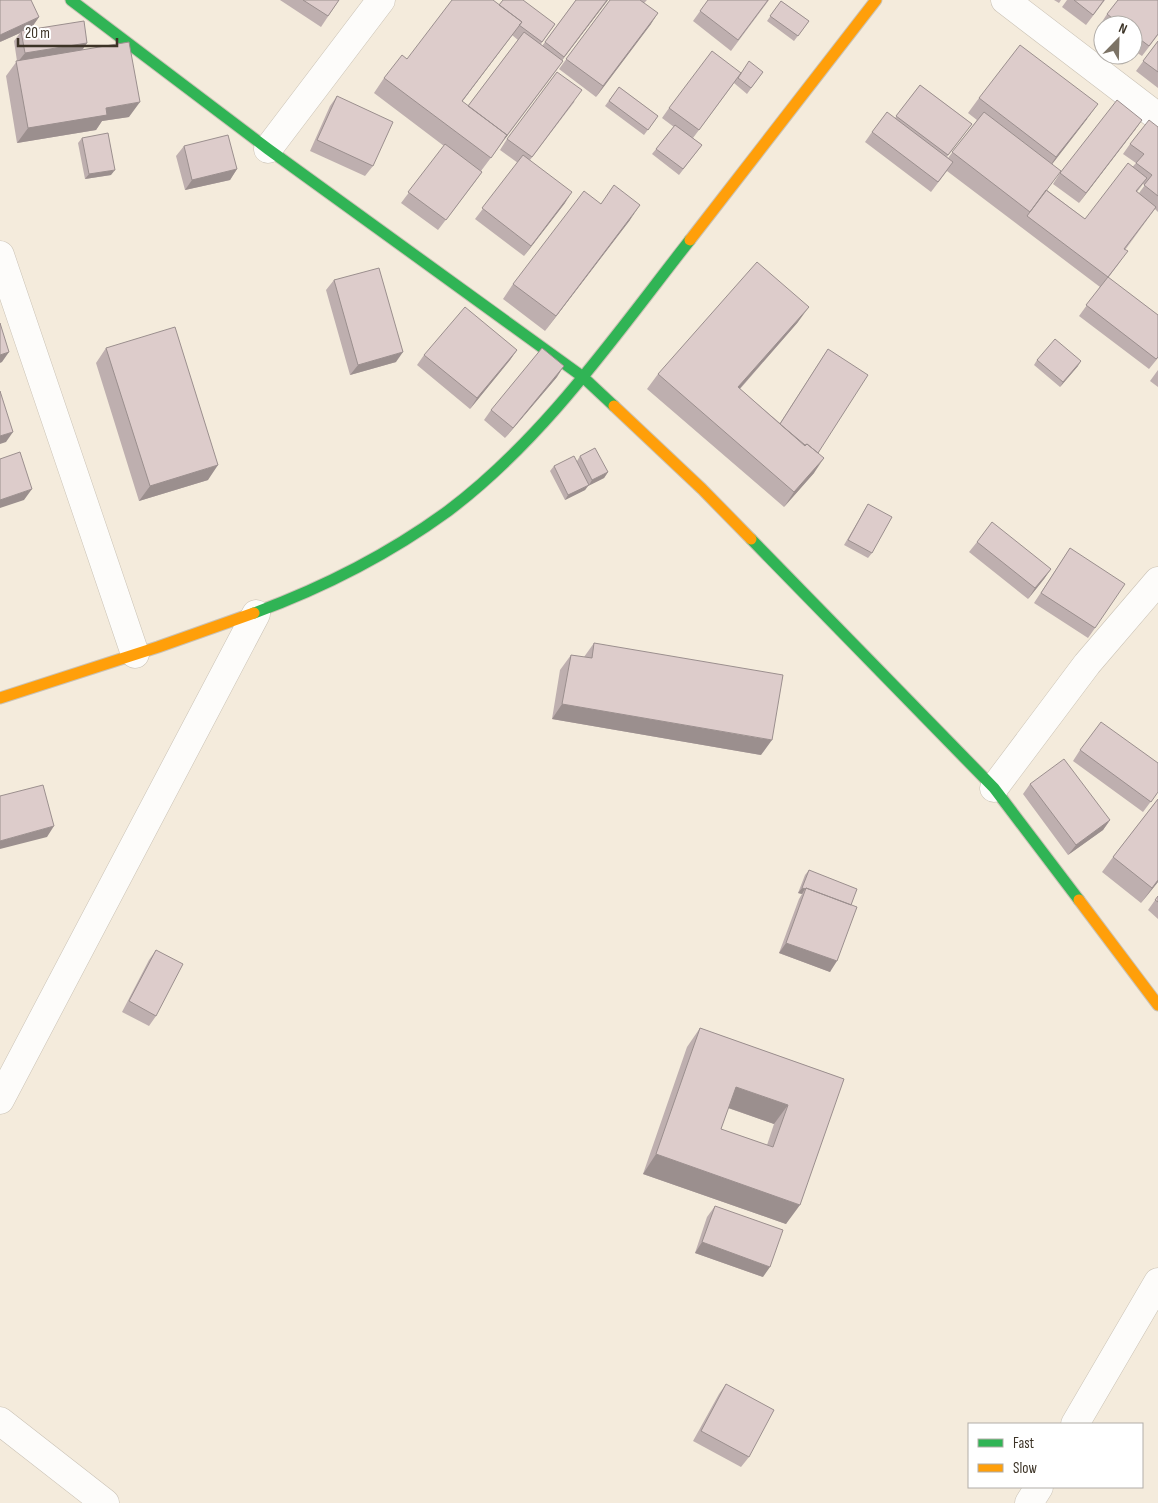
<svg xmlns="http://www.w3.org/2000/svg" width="1158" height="1503" viewBox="0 0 1158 1503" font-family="'Sofia Sans Condensed',sans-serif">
	<rect width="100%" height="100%" fill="#f4ebdc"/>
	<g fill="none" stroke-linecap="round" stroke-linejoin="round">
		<defs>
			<path id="street" d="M 1005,0 L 1158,117
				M 268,149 L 381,0
				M 0,255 L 135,654
				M 994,788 L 1087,664 L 1158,581
				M 0,1100 L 256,614
				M 0,1421 L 105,1503
				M 1075,1424 L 1158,1282
				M 1029,1503 L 1039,1487"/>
			<path id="fast" d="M 71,0 L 268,149 L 583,377 L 614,406
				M 751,539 L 994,788 L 1079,900
				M 254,613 C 322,588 389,554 448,511 C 545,438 616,334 690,240"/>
			<path id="slow" d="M 690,240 L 876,0
				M 614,406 L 702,489 L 751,539
				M 0,698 L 158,647 L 254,613
				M 1079,900 L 1158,1005"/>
		</defs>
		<use href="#street" stroke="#cac2b5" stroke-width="29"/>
		<use href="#fast" stroke="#cac2b5" stroke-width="13"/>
		<use href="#slow" stroke="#cac2b5" stroke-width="13"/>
		<use href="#street" stroke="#fdfcfa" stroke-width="28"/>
		<use href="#fast" stroke="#30b455" stroke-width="11"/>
		<use href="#slow" stroke="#ff9f0a" stroke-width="11"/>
	</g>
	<path fill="#beafaf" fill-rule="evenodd" d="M 280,0 L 339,0 L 321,27 Z
		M 576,0 L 608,0 L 562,60 L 563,61 L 556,71 L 481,171 L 482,172 L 475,182 L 438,230 L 401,203 L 444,146 L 374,93 L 384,78 L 407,59 L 499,5 L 555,24 L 541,44 L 542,46 ZM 512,35 L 518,40 L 468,106 L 462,102 Z
		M 610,0 L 647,0 L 644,3 L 651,24 L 596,97 L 559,69 Z
		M 708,0 L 769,0 L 731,51 L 693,21 Z
		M 1054,0 L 1061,0 L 1059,3 Z
		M 1067,0 L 1105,0 L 1086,25 L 1062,7 Z
		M 781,1 L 809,21 L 794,41 L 767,21 Z
		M 1107,14 L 1158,35 L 1142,56 L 1133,50 L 1133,25 L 1103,25 L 1103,27 L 1100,25 Z
		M 39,17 L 32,27 L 26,30 L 87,43 L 83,49 L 129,117 L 102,121 L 96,130 L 17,143 L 6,76 L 17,61 L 14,41 L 20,33 L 0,42 Z
		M 1158,41 L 1158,88 L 1136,71 Z
		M 763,72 L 747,94 L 734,83 L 693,138 L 702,145 L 679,175 L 652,154 L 674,127 L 662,118 L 669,108 L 741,73 Z
		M 920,85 L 972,124 L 947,157 L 948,158 L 977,120 L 968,113 L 979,98 L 1087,119 L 1052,164 L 1047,190 L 1085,219 L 1136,163 L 1123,154 L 1130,144 L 1158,127 L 1158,212 L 1155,209 L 1125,250 L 1120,262 L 1108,278 L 1158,315 L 1158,358 L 1149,369 L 1079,316 L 1100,287 L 947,171 L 931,192 L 865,142 L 872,132 L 895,118 ZM 1143,184 L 1145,185 L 1139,193 L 1137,192 Z
		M 619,87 L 658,116 L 644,135 L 605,106 Z
		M 337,96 L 373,166 L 365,176 L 310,151 L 330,106 Z
		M 575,101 L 530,160 L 565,203 L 524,256 L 475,219 L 518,163 L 500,150 L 507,139 Z
		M 1142,120 L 1079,203 L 1053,184 L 1060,173 Z
		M 82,138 L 111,175 L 85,179 L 78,143 Z
		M 184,146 L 237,169 L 230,180 L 185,190 L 176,156 Z
		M 601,204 L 630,220 L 545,331 L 503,299 L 513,284 Z
		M 334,280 L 396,362 L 350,375 L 326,290 Z
		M 798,322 L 740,389 L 780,423 L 828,349 L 818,453 L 814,473 L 784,507 L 647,389 L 658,374 Z
		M 106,348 L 208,480 L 139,501 L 96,363 Z
		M 517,350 L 510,360 L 470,409 L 417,365 L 424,355 Z
		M 1037,360 L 1078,366 L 1060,387 L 1034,365 Z
		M 1158,370 L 1158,387 L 1150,381 Z
		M 557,377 L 505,438 L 484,420 L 491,410 Z
		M 580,456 L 608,472 L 604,478 L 588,486 L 585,490 L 565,500 L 550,471 L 554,466 L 577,461 Z
		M 868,504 L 872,553 L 868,558 L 844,545 Z
		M 977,542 L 1051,569 L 1044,579 L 1028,599 L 969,552 Z
		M 1070,548 L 1095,628 L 1088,638 L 1034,603 Z
		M 594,643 L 761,755 L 552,719 L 560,670 L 571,655 L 584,657 Z
		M 1080,750 L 1158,792 L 1143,812 L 1073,761 Z
		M 1030,784 L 1110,820 L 1103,830 L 1068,855 L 1023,794 Z
		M 1158,799 L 1158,882 L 1141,903 L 1102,872 L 1113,857 Z
		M 809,870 L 851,905 L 830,972 L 779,953 L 799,899 L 802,894 L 798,893 L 805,875 Z
		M 1158,896 L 1158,919 L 1148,910 Z
		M 156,950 L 156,1016 L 149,1026 L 122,1012 L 149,960 Z
		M 700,1028 L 844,1079 L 786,1224 L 643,1174 L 687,1047 ZM 728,1108 L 774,1124 L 767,1145 L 721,1129 Z
		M 715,1206 L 763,1277 L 695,1253 L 707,1217 Z
		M 726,1384 L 749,1457 L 741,1467 L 693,1441 L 719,1394 Z"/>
	<path fill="#9b8f8e" d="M 607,0 L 608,0 L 557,67 L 564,57 Z
		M 658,13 L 651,24 L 596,97 L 603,86 Z
		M 39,17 L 32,27 L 21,32 L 21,31 L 20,33 L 0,42 L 0,35 Z
		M 522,22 L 511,37 L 451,116 L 462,101 Z
		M 87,43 L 80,53 L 17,63 L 25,53 Z
		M 140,102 L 129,117 L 102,121 L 96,130 L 17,143 L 28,128 L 106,108 Z
		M 1098,104 L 1087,119 L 1046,172 L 1056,157 Z
		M 1142,120 L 1135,130 L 1079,203 L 1086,193 Z
		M 237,169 L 230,180 L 185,190 L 192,180 Z
		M 115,170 L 111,175 L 85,179 L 89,174 Z
		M 572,192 L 565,203 L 524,256 L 531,246 Z
		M 640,205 L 630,220 L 545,331 L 556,316 Z
		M 809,307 L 798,322 L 728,402 L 738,387 Z
		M 517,350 L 510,360 L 470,409 L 477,398 Z
		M 9,352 L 2,362 L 0,363 L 0,355 Z
		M 403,352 L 396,362 L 350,375 L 358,365 Z
		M 1081,361 L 1078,366 L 1060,387 L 1063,382 Z
		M 564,366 L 557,377 L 505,438 L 513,428 Z
		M 13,432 L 6,442 L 0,444 L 0,436 Z
		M 824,458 L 814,473 L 784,507 L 794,492 Z
		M 218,465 L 208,480 L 139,501 L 150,486 Z
		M 608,472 L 604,478 L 588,486 L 585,490 L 565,500 L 568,495 L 589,485 L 592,480 Z
		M 32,489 L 24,500 L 0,508 L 0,500 Z
		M 1051,569 L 1044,579 L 1028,599 L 1035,588 Z
		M 562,704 L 772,740 L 761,755 L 552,719 Z
		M 1110,820 L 1103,830 L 1068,855 L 1076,845 Z
		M 54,826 L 47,837 L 0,849 L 0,841 Z
		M 1158,880 L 1158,882 L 1141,903 L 1152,888 Z
		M 802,888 L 805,889 L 802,894 L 798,893 Z
		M 786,943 L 837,961 L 830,972 L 779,953 Z
		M 736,1087 L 788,1105 L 774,1124 L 723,1106 Z
		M 656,1154 L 800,1205 L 786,1224 L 643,1174 Z
		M 702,1242 L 770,1267 L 763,1277 L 695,1253 Z"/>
	<path fill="#ddcccb" stroke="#9b8f8e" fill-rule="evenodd" d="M 0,0 L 31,0 L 39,17 L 0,35 Z
		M 303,0 L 339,0 L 328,16 Z
		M 452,0 L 493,0 L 522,22 L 462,101 L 507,135 L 491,158 L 384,78 L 402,55 L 407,59 Z
		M 503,0 L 523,0 L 555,24 L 542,42 L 519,25 L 522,22 L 499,5 Z
		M 576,0 L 607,0 L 564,57 L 545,42 Z
		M 610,0 L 640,0 L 658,13 L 603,86 L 566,59 Z
		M 708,0 L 768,0 L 738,40 L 700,11 Z
		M 1074,0 L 1104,0 L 1093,15 Z
		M 1118,0 L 1158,0 L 1158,34 L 1149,46 L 1133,34 L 1133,25 L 1121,25 L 1107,14 Z
		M 781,1 L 809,21 L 798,36 L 770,16 Z
		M 84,21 L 87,43 L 25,53 L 21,31 Z
		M 524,32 L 563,61 L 505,138 L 507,135 L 468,106 Z
		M 1158,41 L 1158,72 L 1143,61 Z
		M 129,42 L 140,102 L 106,108 L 107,115 L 28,128 L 16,61 Z
		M 1020,45 L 1098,104 L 1056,157 L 979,98 Z
		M 712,51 L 741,73 L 699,130 L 669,108 Z
		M 749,61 L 763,72 L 751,88 L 738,78 Z
		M 557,72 L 582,90 L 532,157 L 507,139 Z
		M 920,85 L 972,124 L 948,155 L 896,116 Z
		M 619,87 L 658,116 L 648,130 L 609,101 Z
		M 337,96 L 393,122 L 373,166 L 317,140 Z
		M 1117,100 L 1142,120 L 1086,193 L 1060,173 Z
		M 887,112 L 953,162 L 938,182 L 872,132 Z
		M 984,112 L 1061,171 L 1030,212 L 952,152 Z
		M 1149,120 L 1158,127 L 1158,196 L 1144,185 L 1152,175 L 1136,163 L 1144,154 L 1130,144 Z
		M 675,125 L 702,145 L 683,169 L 656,149 Z
		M 108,133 L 115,170 L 89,174 L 82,138 Z
		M 228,135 L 237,169 L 192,180 L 184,146 Z
		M 445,144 L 482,172 L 446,220 L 408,192 Z
		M 523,155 L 572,192 L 531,246 L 482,208 Z
		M 1128,163 L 1147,178 L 1136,191 L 1156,207 L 1124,249 L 1128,251 L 1108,277 L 1027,216 L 1046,190 L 1085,219 Z
		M 614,185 L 640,205 L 556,316 L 513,284 L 584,191 L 601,204 Z
		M 757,262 L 809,307 L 738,387 L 805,446 L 807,444 L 824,458 L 794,492 L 658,374 Z
		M 379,268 L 403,352 L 358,365 L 334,280 Z
		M 1108,277 L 1158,315 L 1158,357 L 1156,359 L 1086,305 Z
		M 465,307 L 517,350 L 477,398 L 424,355 Z
		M 0,323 L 9,352 L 0,355 Z
		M 175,327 L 218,465 L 150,486 L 106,348 Z
		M 1055,339 L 1081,361 L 1063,382 L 1037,360 Z
		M 542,348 L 564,366 L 513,428 L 491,410 Z
		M 828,349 L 868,375 L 818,453 L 807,444 L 805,445 L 780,424 Z
		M 0,391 L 13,432 L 0,436 Z
		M 595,448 L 608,472 L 592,480 L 580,456 Z
		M 20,452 L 32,489 L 0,500 L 0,459 Z
		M 574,456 L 589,485 L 568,495 L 554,466 Z
		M 868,504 L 892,517 L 872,553 L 848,540 Z
		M 992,522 L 1051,569 L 1035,588 L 977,542 Z
		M 1070,548 L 1125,584 L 1095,628 L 1041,593 Z
		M 594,643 L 783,675 L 772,740 L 562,704 L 571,655 L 592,658 Z
		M 1101,722 L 1158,763 L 1158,792 L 1151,802 L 1080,750 Z
		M 1064,759 L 1110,820 L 1076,845 L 1030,784 Z
		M 43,785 L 54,826 L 0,841 L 0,796 Z
		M 1158,799 L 1158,880 L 1152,888 L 1113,857 Z
		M 809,870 L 857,889 L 851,905 L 806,888 L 806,889 L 802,888 Z
		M 806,888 L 857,907 L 837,961 L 786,943 Z
		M 1158,896 L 1158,902 L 1155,900 Z
		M 156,950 L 183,964 L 156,1016 L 129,1001 Z
		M 700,1028 L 844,1079 L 800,1205 L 656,1154 ZM 736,1087 L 788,1105 L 773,1147 L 721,1129 Z
		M 715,1206 L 783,1230 L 770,1267 L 702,1242 Z
		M 726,1384 L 774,1410 L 749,1457 L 701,1431 Z"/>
	<rect x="968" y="1423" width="175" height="65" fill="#ffffff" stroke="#b1ada8"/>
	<rect x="978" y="1439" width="25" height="8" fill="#30b455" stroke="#b1ada8"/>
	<text x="1013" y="1448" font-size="15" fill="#3c3326">Fast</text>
	<rect x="978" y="1464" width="25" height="8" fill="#ff9f0a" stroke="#b1ada8"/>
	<text x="1013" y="1473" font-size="15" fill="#3c3326">Slow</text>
	<g transform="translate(1118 40) rotate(23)"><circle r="24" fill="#ffffff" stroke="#b1ada8"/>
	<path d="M0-4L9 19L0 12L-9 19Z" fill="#7c7366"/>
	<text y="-8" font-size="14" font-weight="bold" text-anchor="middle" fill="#3c3326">N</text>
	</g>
	<path d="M18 38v8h99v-8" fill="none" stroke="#3c3326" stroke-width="2.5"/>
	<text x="25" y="38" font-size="15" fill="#3c3326" stroke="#ffffff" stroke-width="4" paint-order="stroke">20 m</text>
</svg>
